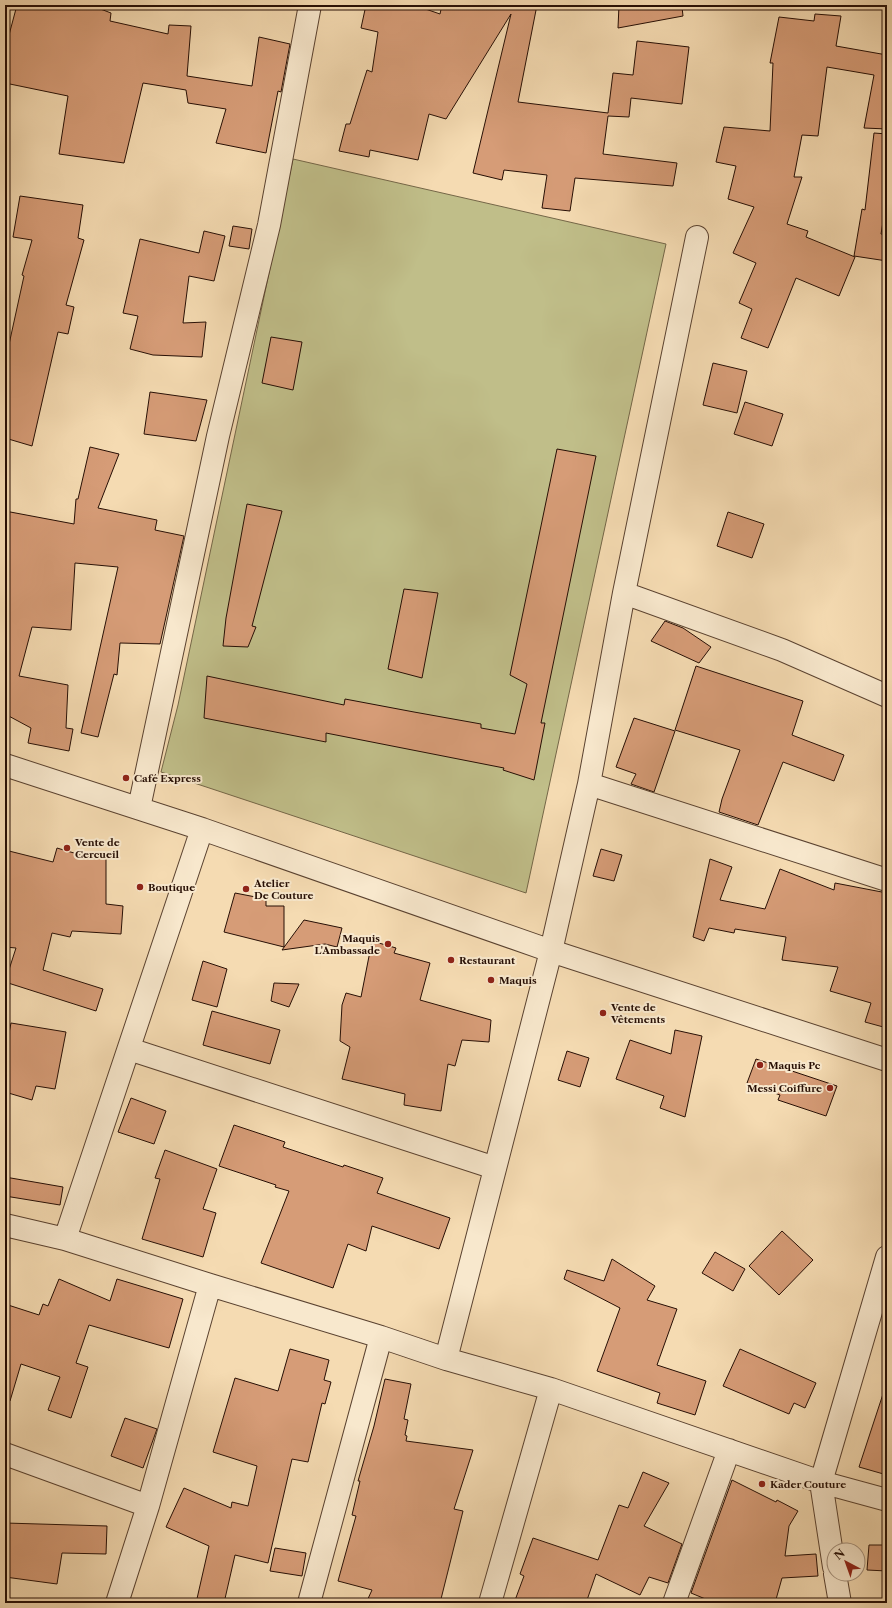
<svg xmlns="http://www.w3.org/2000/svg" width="892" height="1608" viewBox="0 0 892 1608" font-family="'Libre Caslon Text',serif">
	<rect width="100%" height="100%" fill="#f5dbb2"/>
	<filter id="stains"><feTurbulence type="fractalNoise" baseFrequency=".005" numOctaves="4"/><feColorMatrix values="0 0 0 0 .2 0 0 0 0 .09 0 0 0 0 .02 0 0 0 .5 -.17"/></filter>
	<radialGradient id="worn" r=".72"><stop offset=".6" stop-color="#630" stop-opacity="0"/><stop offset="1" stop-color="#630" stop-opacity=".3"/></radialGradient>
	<path fill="#c0be89" stroke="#746647" d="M 293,159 L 666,244 L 526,893 L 161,772 L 178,705 Z"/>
	<path fill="#d69c77" stroke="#270f05" d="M 17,5 L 90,5 L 111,13 L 110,21 L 168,34 L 169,25 L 191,26 L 187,76 L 252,86 L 259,37 L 290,44 L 281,92 L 278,91 L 266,153 L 216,143 L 226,109 L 188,103 L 186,90 L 143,83 L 124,163 L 59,154 L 68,96 L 5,83 L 5,50 Z
		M 366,5 L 414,5 L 440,14 L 442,5 L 537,5 L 518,102 L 608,113 L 613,73 L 633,75 L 637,41 L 689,47 L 682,104 L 631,98 L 629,117 L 608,116 L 603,154 L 677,163 L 673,186 L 575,178 L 570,211 L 542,208 L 547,175 L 504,170 L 502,180 L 473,173 L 511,14 L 446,119 L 429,114 L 418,160 L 370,150 L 369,157 L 339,151 L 346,124 L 350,124 L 367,70 L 372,72 L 378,32 L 361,28 Z
		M 619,5 L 682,7 L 683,16 L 618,28 Z
		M 815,14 L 841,16 L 836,46 L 887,55 L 887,129 L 864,128 L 874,75 L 827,67 L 818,136 L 802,135 L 794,177 L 802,177 L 787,224 L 808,231 L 806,237 L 855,257 L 839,296 L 796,278 L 768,348 L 741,338 L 752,309 L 739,303 L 756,263 L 733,253 L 754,207 L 728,199 L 736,166 L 716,162 L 724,127 L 770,131 L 773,63 L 770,63 L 779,17 L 814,21 Z
		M 874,133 L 887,134 L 887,198 L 881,234 L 887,235 L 887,261 L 854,256 L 862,209 L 865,210 Z
		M 20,196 L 83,205 L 78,238 L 84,240 L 66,305 L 74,307 L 68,334 L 58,332 L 32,446 L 5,438 L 5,348 L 8,349 L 24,276 L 22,275 L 32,240 L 13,237 Z
		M 233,226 L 252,229 L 249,249 L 229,246 Z
		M 204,231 L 225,236 L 214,281 L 189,276 L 183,323 L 206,322 L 202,357 L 153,355 L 130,349 L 138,316 L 123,313 L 140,239 L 199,253 Z
		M 271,337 L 302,342 L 293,390 L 262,383 Z
		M 713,363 L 747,371 L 737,413 L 703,405 Z
		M 150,392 L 207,400 L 196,441 L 144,434 Z
		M 745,402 L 783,414 L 772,446 L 734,434 Z
		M 90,447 L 119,454 L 98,508 L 157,520 L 155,530 L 184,536 L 160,644 L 120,643 L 117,675 L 114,674 L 98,737 L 81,733 L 118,567 L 75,563 L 71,630 L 32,627 L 19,676 L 68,685 L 66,728 L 73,729 L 69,751 L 28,743 L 31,728 L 5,714 L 5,511 L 74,524 L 76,499 L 78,499 Z
		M 557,449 L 596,456 L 541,723 L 545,723 L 534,780 L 503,770 L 504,768 L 326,733 L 326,742 L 204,718 L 207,676 L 344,705 L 345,699 L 414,712 L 481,724 L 481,728 L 515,734 L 527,684 L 510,675 Z
		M 247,504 L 282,511 L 252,626 L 256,627 L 248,647 L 223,646 L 226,618 Z
		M 728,512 L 764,524 L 752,558 L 717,546 Z
		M 404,589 L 438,593 L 422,678 L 388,669 Z
		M 665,621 L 683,628 L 711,647 L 699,663 L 651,641 Z
		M 696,666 L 803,701 L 792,735 L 844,755 L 834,781 L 783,762 L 758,825 L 719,812 L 722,799 L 740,750 L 675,730 Z
		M 634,718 L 675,731 L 654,792 L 631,784 L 636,774 L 616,767 Z
		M 57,848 L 91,858 L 106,858 L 106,904 L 123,906 L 121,934 L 72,931 L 70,937 L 52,933 L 43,970 L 103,989 L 96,1011 L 5,982 L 16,948 L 5,947 L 5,850 L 53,862 Z
		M 601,849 L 622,855 L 614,881 L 593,876 Z
		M 710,859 L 732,867 L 720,900 L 765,909 L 780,869 L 834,890 L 835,883 L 887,893 L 887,1028 L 865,1022 L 871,1003 L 830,991 L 838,967 L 782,960 L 786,937 L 735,929 L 734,933 L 709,928 L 704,941 L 693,937 Z
		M 235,893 L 266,899 L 266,906 L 284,906 L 284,947 L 224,932 Z
		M 304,920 L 342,928 L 337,947 L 325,944 L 282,950 Z
		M 372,941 L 396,948 L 394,953 L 430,963 L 420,1000 L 491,1020 L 489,1042 L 462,1040 L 455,1066 L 448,1064 L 441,1111 L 404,1105 L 405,1094 L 342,1079 L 350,1047 L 340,1041 L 342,1005 L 346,993 L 361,997 Z
		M 203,961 L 227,969 L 217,1007 L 192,1000 Z
		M 274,983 L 299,984 L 289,1007 L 271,1001 Z
		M 212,1011 L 280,1030 L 270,1064 L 203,1045 Z
		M 11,1023 L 66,1032 L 55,1089 L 36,1086 L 32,1100 L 5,1092 L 5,1054 Z
		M 675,1030 L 702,1036 L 685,1117 L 660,1108 L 664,1096 L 616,1079 L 630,1040 L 671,1054 Z
		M 567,1051 L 589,1058 L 580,1087 L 558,1080 Z
		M 756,1059 L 837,1086 L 826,1116 L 778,1100 L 780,1095 L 747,1083 Z
		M 131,1098 L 166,1111 L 154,1144 L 118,1132 Z
		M 234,1125 L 285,1142 L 283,1147 L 343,1167 L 344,1165 L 383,1178 L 377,1193 L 450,1218 L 439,1249 L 372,1226 L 366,1251 L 348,1244 L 333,1288 L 261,1263 L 289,1191 L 275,1187 L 276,1185 L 219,1166 Z
		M 165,1150 L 217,1169 L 203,1209 L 216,1213 L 203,1257 L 142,1239 L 160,1179 L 155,1178 Z
		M 5,1177 L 63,1187 L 60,1205 L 5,1196 Z
		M 782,1231 L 813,1260 L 779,1295 L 749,1266 Z
		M 715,1252 L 745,1269 L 733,1291 L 702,1273 Z
		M 612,1259 L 655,1286 L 647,1300 L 677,1309 L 657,1365 L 706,1381 L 695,1415 L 657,1403 L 660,1393 L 597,1371 L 620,1308 L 564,1279 L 567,1270 L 604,1281 Z
		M 59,1279 L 110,1301 L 117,1279 L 183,1299 L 169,1348 L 89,1325 L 76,1363 L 88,1367 L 71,1418 L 48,1410 L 60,1377 L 21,1364 L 10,1401 L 5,1400 L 5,1304 L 39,1315 L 43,1304 L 48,1306 Z
		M 290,1349 L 329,1360 L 324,1380 L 331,1382 L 325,1404 L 322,1403 L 308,1462 L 292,1459 L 268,1563 L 235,1555 L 224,1603 L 196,1603 L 209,1546 L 166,1527 L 184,1488 L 231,1508 L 232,1502 L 248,1506 L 257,1466 L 213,1452 L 235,1378 L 278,1391 Z
		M 740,1349 L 816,1383 L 805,1408 L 794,1403 L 789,1414 L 723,1386 Z
		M 385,1379 L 411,1384 L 404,1419 L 408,1420 L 405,1435 L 407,1436 L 406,1441 L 473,1450 L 454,1509 L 463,1511 L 440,1603 L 366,1603 L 372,1590 L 338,1581 L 356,1516 L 352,1515 L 360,1481 L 358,1481 L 374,1426 Z
		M 883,1394 L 887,1395 L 887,1475 L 859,1467 Z
		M 125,1418 L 157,1429 L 143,1468 L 111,1456 Z
		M 643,1472 L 669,1483 L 644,1526 L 682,1544 L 668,1583 L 649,1577 L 640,1595 L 596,1574 L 586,1603 L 514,1603 L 524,1576 L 520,1574 L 533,1538 L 598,1560 L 619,1505 L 628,1508 Z
		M 732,1480 L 776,1502 L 777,1500 L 798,1511 L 789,1526 L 785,1556 L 816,1554 L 818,1576 L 782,1578 L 775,1603 L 715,1603 L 691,1593 Z
		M 5,1523 L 107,1526 L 106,1554 L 62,1553 L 57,1584 L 5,1577 Z
		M 869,1545 L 887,1545 L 887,1571 L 867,1570 Z
		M 275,1548 L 306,1553 L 302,1576 L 270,1571 Z"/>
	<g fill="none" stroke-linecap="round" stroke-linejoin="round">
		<defs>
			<path id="minor" d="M 624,593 L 782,650 L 887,696
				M 5,765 L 202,829 L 551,951 L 887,1060
				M 589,784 L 887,880
				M 139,808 L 218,436 L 269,225 L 310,5
				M 129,1049 L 495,1168
				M 5,1225 L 65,1239 L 210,1285 L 381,1337 L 446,1359 L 551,1389 L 821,1482 L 887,1500
				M 65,1239 L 202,829
				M 446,1359 L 551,951 L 589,784 L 624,593 L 697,237
				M 5,1454 L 148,1506
				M 834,1567 L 821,1482 L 887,1257
				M 835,1574 L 840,1603
				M 117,1603 L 148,1506 L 210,1285
				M 309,1603 L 381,1337
				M 490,1603 L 551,1389
				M 674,1603 L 729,1450"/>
		</defs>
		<use href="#minor" stroke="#5a4230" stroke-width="24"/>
		<use href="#minor" stroke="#f8e8cd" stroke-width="22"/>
	</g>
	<g fill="#8f2418" stroke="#f8e8cd" stroke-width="1.5">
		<circle cx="126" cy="778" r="4"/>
		<circle cx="67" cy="848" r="4"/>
		<circle cx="140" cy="887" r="4"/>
		<circle cx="246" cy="889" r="4"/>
		<circle cx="388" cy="944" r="4"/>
		<circle cx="451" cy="960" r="4"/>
		<circle cx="491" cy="980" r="4"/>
		<circle cx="603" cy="1013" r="4"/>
		<circle cx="760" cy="1065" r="4"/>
		<circle cx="830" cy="1088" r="4"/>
		<circle cx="762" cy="1484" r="4"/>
	</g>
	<g text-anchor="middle" stroke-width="4" stroke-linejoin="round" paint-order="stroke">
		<g font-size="10" font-weight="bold" fill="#270f05" stroke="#f8e8cd" text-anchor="start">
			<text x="134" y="782">Café Express</text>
			<text x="75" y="846">Vente de<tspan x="75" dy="12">Cercueil</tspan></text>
			<text x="254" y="887">Atelier<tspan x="254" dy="12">De Couture</tspan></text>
			<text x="148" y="891">Boutique</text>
			<text x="380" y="942" text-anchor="end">Maquis<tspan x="380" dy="12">L'Ambassade</tspan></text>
			<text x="459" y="964">Restaurant</text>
			<text x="499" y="984">Maquis</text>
			<text x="611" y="1011">Vente de<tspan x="611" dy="12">Vêtements</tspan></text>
			<text x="768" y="1069">Maquis Pc</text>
			<text x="822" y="1092" text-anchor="end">Messi Coiffure</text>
			<text x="770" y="1488">Kader Couture</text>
		</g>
	</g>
	<rect width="892" height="1608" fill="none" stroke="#f5dbb2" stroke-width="20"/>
	<rect x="6" y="6" width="880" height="1596" fill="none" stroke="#270f05" stroke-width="2"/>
	<rect x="10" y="10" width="872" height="1588" fill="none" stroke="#270f05"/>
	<g transform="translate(846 1562) rotate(319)"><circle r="19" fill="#f8e8cd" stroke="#a4917d"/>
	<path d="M0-3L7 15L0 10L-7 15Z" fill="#8f2418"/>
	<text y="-6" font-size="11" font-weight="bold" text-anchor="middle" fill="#270f05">N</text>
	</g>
	<rect width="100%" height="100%" filter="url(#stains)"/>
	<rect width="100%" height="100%" fill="url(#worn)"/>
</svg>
